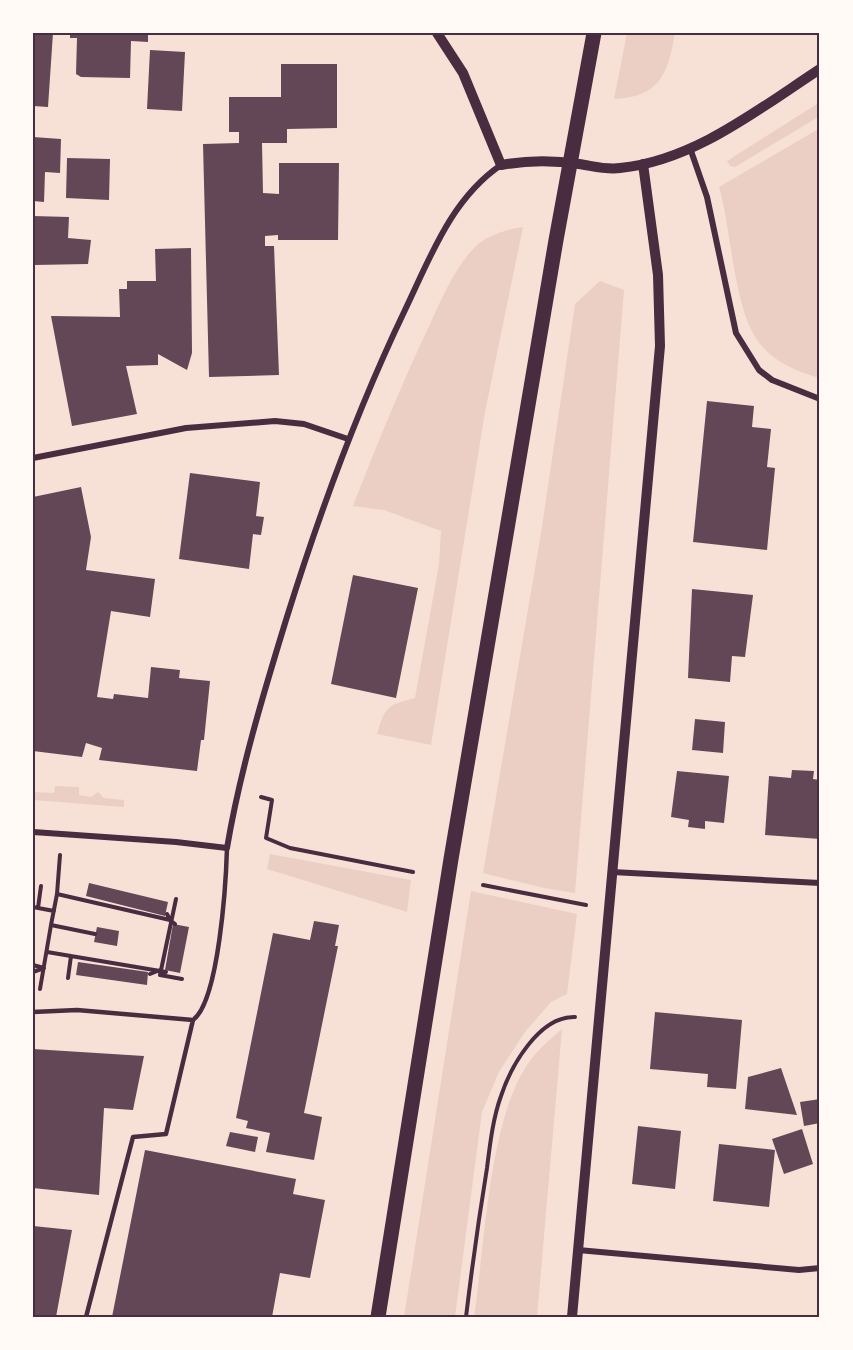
<svg xmlns="http://www.w3.org/2000/svg" width="853" height="1350" viewBox="0 0 853 1350" font-family="Manrope,sans-serif">
	<rect width="100%" height="100%" fill="#f7e1d7"/>
	<path fill="#ebcfc5" d="M 627,33 L 675,33 C 668,74 660,97 614,99 Z
		M 820,102 L 820,116 L 735,167 L 730,166 L 727,161 Z
		M 820,128 L 820,378 C 798,372 774,362 760,344 C 733,310 732,231 719,187 Z
		M 523,227 L 485,412 L 431,745 L 377,734 C 385,706 388,705 415,698 L 439,564 L 441,531 L 384,510 L 353,506 C 377,444 402,383 430,324 C 442,298 454,269 474,248 C 485,236 507,229 523,227 Z
		M 600,281 L 624,290 L 575,893 L 544,888 L 483,873 L 541,533 L 575,304 Z
		M 55,786 L 79,787 L 79,795 L 91,797 L 98,792 L 104,798 L 124,800 L 124,807 L 33,800 L 33,792 L 54,793 Z
		M 270,854 L 411,880 L 407,912 L 267,869 Z
		M 471,891 L 577,914 L 567,994 L 551,1002 L 525,1032 L 499,1072 L 482,1112 L 455,1317 L 404,1317 Z
		M 562,1029 L 537,1317 L 474,1317 C 485,1245 488,1125 527,1065 C 537,1050 549,1040 562,1029 Z"/>
	<path fill="#644757" d="M 33,33 L 53,33 L 48,107 L 33,106 Z
		M 70,33 L 148,33 L 148,42 L 131,41 L 130,78 L 81,77 L 76,74 L 77,38 L 70,38 Z
		M 150,50 L 185,52 L 182,111 L 147,109 Z
		M 281,64 L 337,64 L 337,128 L 287,129 L 287,143 L 262,143 L 263,193 L 279,194 L 279,163 L 339,163 L 338,240 L 278,240 L 278,235 L 265,236 L 265,246 L 274,246 L 279,375 L 209,377 L 203,144 L 239,143 L 239,132 L 229,132 L 229,97 L 281,97 Z
		M 33,137 L 61,139 L 60,173 L 45,172 L 44,202 L 33,201 Z
		M 67,158 L 110,159 L 109,200 L 66,198 Z
		M 33,216 L 69,217 L 68,238 L 91,240 L 88,264 L 35,265 L 33,275 Z
		M 191,248 L 192,353 L 187,370 L 158,354 L 158,365 L 126,366 L 137,414 L 72,426 L 51,316 L 120,317 L 119,289 L 127,289 L 127,281 L 156,281 L 155,249 Z
		M 707,401 L 754,406 L 752,427 L 771,429 L 767,467 L 775,468 L 767,550 L 693,542 Z
		M 190,473 L 260,482 L 256,516 L 264,517 L 261,535 L 253,534 L 249,569 L 179,559 Z
		M 81,487 L 91,537 L 86,570 L 155,579 L 150,617 L 111,611 L 97,697 L 113,699 L 114,694 L 148,698 L 151,667 L 180,670 L 179,678 L 210,681 L 204,740 L 201,740 L 197,771 L 99,760 L 102,748 L 86,743 L 82,757 L 33,751 L 33,497 Z
		M 353,575 L 418,588 L 396,698 L 331,684 Z
		M 692,589 L 753,595 L 745,657 L 732,656 L 730,682 L 688,678 Z
		M 695,719 L 725,722 L 723,753 L 692,750 Z
		M 792,770 L 814,771 L 813,779 L 820,780 L 820,839 L 765,835 L 769,776 L 791,778 Z
		M 677,771 L 729,776 L 724,823 L 705,821 L 705,829 L 688,827 L 689,820 L 671,817 Z
		M 89,883 L 168,902 L 165,916 L 86,896 Z
		M 314,921 L 339,925 L 335,946 L 338,946 L 304,1113 L 322,1117 L 314,1160 L 266,1152 L 270,1133 L 246,1128 L 248,1121 L 236,1118 L 273,933 L 310,940 Z
		M 173,924 L 189,927 L 180,973 L 165,970 Z
		M 97,927 L 119,931 L 117,946 L 94,942 Z
		M 78,962 L 148,972 L 147,985 L 76,975 Z
		M 655,1012 L 742,1020 L 736,1089 L 707,1087 L 708,1074 L 650,1069 Z
		M 33,1049 L 144,1056 L 133,1110 L 104,1108 L 99,1195 L 33,1188 Z
		M 781,1068 L 797,1115 L 745,1109 L 748,1077 Z
		M 820,1099 L 820,1123 L 804,1126 L 800,1102 Z
		M 638,1126 L 681,1131 L 675,1189 L 632,1184 Z
		M 802,1129 L 813,1164 L 784,1174 L 772,1139 Z
		M 230,1132 L 258,1137 L 255,1152 L 226,1146 Z
		M 719,1144 L 775,1150 L 769,1207 L 713,1201 Z
		M 145,1150 L 296,1179 L 293,1194 L 325,1200 L 310,1278 L 280,1273 L 272,1317 L 112,1317 Z
		M 33,1226 L 72,1230 L 56,1317 L 33,1317 Z"/>
	<g fill="none" stroke-linecap="round" stroke-linejoin="round">
		<path stroke="#4a2c40" stroke-width="4" d="M 261,797 L 272,800 L 266,838 L 290,848 L 413,872
			M 60,855 L 57,894 L 170,920 L 167,914
			M 483,885 L 586,905
			M 57,894 L 51,925 L 95,934
			M 176,899 L 160,975 L 182,979
			M 33,907 L 54,911
			M 38,908 L 41,886
			M 170,920 L 175,924
			M 47,952 L 166,972
			M 33,965 L 44,968
			M 33,972 L 44,968
			M 150,974 L 160,970
			M 68,978 L 71,956
			M 40,989 L 51,925
			M 466,1317 C 472,1267 479,1217 487,1168 C 490,1144 493,1118 501,1096 C 511,1066 539,1016 575,1017"/>
		<path stroke="#4a2c40" stroke-width="4.5" d="M 33,1012 L 77,1010 L 193,1020 C 219,1001 226,882 227,848
			M 86,1317 L 133,1137 L 166,1134 L 193,1020"/>
		<path stroke="#4a2c40" stroke-width="6" d="M 690,148 L 707,197 L 736,333 L 759,370 L 772,380 L 820,399
			M 33,458 L 186,428 L 275,421 L 304,424 L 348,439
			M 33,832 L 176,842 L 227,848 C 240,771 263,695 286,620 C 319,514 357,410 405,310 C 430,258 451,199 501,165
			M 612,872 L 820,883
			M 578,1250 L 799,1270 L 820,1268"/>
		<path stroke="#4a2c40" stroke-width="10" d="M 437,33 L 463,73 L 501,165 C 528,160 552,160 579,164 C 593,166 606,170 620,168 C 694,161 760,108 820,69
			M 572,1317 L 660,346 L 658,275 L 643,164"/>
		<path stroke="#4a2c40" stroke-width="15" d="M 378,1317 L 451,859 L 556,240 L 594,33"/>
	</g>
	<rect width="853" height="1350" fill="none" stroke="#fffaf5" stroke-width="69"/>
	<rect x="34" y="34" width="784" height="1282" fill="none" stroke="#4a2c40" stroke-width="2"/>
</svg>
